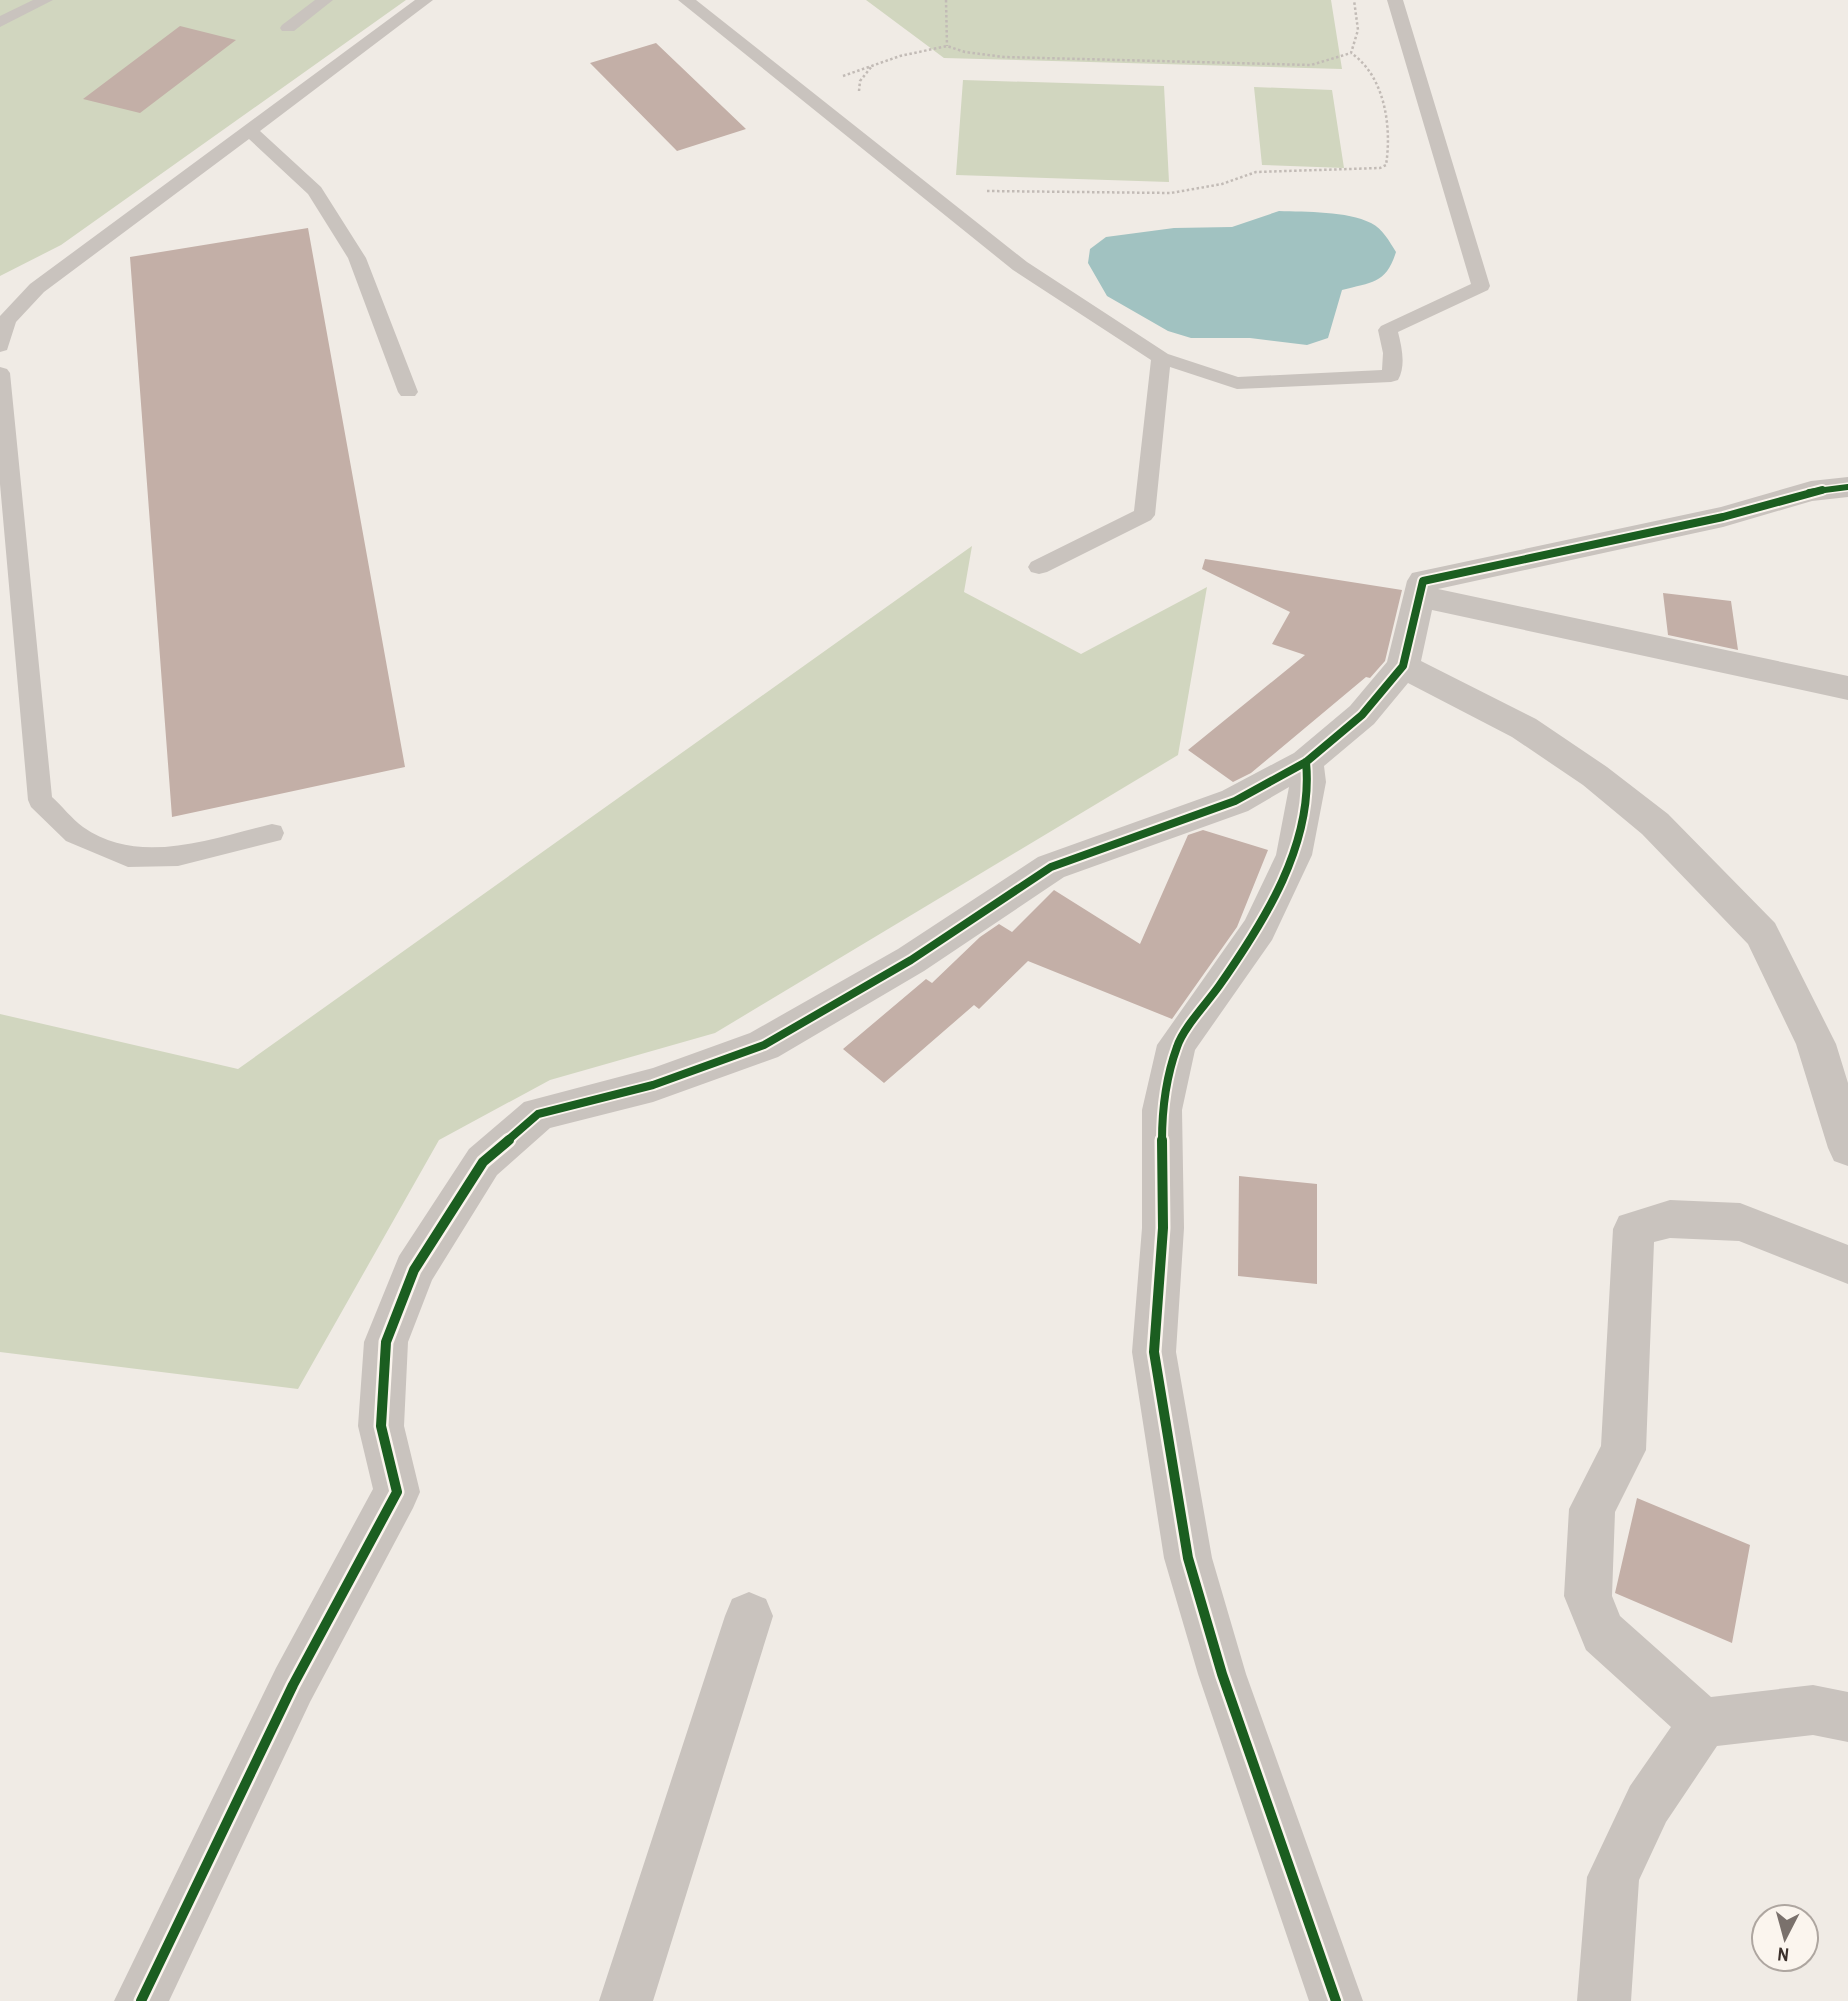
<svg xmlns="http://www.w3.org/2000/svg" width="1848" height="2001" viewBox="0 0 1848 2001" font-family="'Archivo Narrow',sans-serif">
	<rect width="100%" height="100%" fill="#f0ebe5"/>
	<path fill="#d1d6bf" d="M 0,0 L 406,0 L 61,245 L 0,276 Z
		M 866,0 L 1331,0 L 1342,69 L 944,58 Z
		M 963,80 L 1164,86 L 1169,182 L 956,175 Z
		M 1254,87 L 1332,90 L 1344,168 L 1262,165 Z
		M 972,546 L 964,592 L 1081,654 L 1207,587 L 1178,755 L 715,1033 L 550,1080 L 439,1140 L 298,1389 L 0,1352 L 0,1014 L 238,1069 Z"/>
	<path fill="#a1c2c1" d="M 1279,211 C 1306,212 1347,211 1371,223 C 1383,229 1389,241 1396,252 C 1386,284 1372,282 1342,290 L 1328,338 L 1307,345 L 1250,338 L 1191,338 L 1168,331 L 1107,296 L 1088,263 L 1090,249 L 1106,237 L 1174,228 L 1232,227 Z"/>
	<path fill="#c3afa7" d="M 180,26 L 236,40 L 140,113 L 83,99 Z
		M 656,43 L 746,129 L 677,151 L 590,63 Z
		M 308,228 L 405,767 L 172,817 L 130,257 Z
		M 1205,559 L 1402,590 L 1385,661 L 1370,678 L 1366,677 L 1251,773 L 1233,782 L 1188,750 L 1305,655 L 1272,644 L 1290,612 L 1202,569 Z
		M 1663,593 L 1731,601 L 1738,650 L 1668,635 Z
		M 1203,830 L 1268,850 L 1237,927 L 1172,1019 L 1028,961 L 979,1009 L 974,1005 L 884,1083 L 843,1049 L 926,979 L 932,983 L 980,937 L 999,924 L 1012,932 L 1054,890 L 1140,944 L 1188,835 Z
		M 1239,1176 L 1317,1184 L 1317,1284 L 1238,1276 Z
		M 1637,1498 L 1750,1545 L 1732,1643 L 1615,1593 Z"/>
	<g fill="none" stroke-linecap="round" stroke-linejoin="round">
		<path stroke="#c2bbb6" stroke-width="2.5" stroke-dasharray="2.5 2.5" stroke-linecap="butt" d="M 946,0 L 947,46
			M 843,76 L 900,56 L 947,46 L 965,52 L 1004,57 L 1311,65 L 1351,53 L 1358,30 L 1354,0
			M 859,91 L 860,81 L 872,66
			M 987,191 L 1171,193 L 1222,184 L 1256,172 L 1380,168 L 1386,165 C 1392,127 1385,76 1351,53"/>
		<path fill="#c9c3be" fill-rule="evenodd" d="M 33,0 L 53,0 L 0,27 L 0,16 Z
			M 315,0 L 333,0 L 294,31 L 282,31 L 280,28 L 282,25 Z
			M 415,0 L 433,0 L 260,131 L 321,187 L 366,258 L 418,392 L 415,396 L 401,396 L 398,392 L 348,258 L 308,194 L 249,139 L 44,292 L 16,322 L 7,350 L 0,352 L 0,316 L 30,284 Z
			M 678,0 L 696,0 L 1027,262 L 1168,354 L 1238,377 L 1382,370 L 1383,353 L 1378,330 L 1381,326 L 1471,284 L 1387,0 L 1403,0 L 1490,286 L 1488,290 L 1398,332 C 1402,348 1406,366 1398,380 L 1391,382 L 1237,389 L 1170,367 L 1155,515 L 1151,520 L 1047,572 L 1039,574 L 1031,572 L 1028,567 L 1031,562 L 1134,511 L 1151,360 L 1013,270 Z
			M 0,367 L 7,369 L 10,373 L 52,797 C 62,806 72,819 83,827 C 140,867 211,838 272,824 L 281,826 L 284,833 L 281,840 L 178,866 L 128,867 L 66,841 L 31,807 L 28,800 L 0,484 Z"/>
		<path fill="#c9c3be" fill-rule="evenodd" d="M 1848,477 L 1848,497 L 1812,501 L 1723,527 L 1438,589 L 1848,676 L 1848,700 L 1432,610 L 1421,661 L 1536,719 L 1607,767 L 1668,814 L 1775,923 L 1836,1044 L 1848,1083 L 1848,1166 L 1834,1161 L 1828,1148 L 1796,1044 L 1748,944 L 1642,834 L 1583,785 L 1512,737 L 1408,683 L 1374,724 L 1324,766 L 1326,782 L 1312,855 L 1272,940 L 1195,1050 L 1182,1110 L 1184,1228 L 1176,1352 L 1212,1558 L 1246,1674 L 1363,2001 L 1309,2001 L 1198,1674 L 1164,1558 L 1132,1352 L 1142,1228 L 1142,1110 L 1157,1045 L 1245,920 L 1276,855 L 1289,787 L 1248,811 L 1064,877 L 924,971 L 778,1057 L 653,1102 L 550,1128 L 497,1175 L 432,1280 L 408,1342 L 404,1426 L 420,1492 L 413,1508 L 310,1702 L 169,2001 L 114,2001 L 276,1668 L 373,1489 L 358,1426 L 364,1342 L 399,1256 L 469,1149 L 524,1102 L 653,1068 L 750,1033 L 898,949 L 1038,857 L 1222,791 L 1294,753 L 1350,706 L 1387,662 L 1407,581 L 1412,573 L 1721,507 L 1811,481 Z
			M 1670,1200 L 1740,1203 L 1848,1245 L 1848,1284 L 1739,1241 L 1670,1238 L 1654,1242 L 1646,1450 L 1615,1512 L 1612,1596 L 1620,1616 L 1711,1697 L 1813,1685 L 1848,1692 L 1848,1742 L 1813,1735 L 1717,1746 L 1666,1822 L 1639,1880 L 1631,2001 L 1577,2001 L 1587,1877 L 1630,1786 L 1671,1727 L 1586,1650 L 1564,1596 L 1569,1509 L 1601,1446 L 1613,1229 L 1619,1216 Z
			M 749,1592 L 766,1599 L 773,1616 L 653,2001 L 599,2001 L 725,1616 L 732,1599 Z"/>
		<defs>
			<path id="cycleway-far2" d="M 1809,492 L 1848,487"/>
			<path id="cycleway-far1" d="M 507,1141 L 538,1114 L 653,1085 L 764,1045 L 911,960 L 1051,867 L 1235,801 L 1306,762 L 1362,715 L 1403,666 L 1423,581 L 1723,517 L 1822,490
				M 1162,1141 C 1162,1110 1166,1077 1177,1047 C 1183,1028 1207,1003 1219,986 C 1264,922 1314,844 1306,762"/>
			<path id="cycleway" d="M 1162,1140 L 1163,1228 L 1154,1352 L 1188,1558 L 1222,1674 L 1336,2001
				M 141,2001 L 293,1685 L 397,1492 L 381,1426 L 386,1342 L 414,1270 L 483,1162 L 509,1140"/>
		</defs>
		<use href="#cycleway-far2" stroke="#fbf5ee" stroke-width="9"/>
		<use href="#cycleway-far1" stroke="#fbf5ee" stroke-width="12"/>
		<use href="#cycleway" stroke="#fbf5ee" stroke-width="15"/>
		<use href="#cycleway-far2" stroke="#1b5e20" stroke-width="6"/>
		<use href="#cycleway-far1" stroke="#1b5e20" stroke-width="8"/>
		<use href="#cycleway" stroke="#1b5e20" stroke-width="10"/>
	</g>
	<g transform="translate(1785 1938) rotate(186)"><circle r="33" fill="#fbf5ee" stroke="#aea6a0" stroke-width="2"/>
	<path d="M0-5L12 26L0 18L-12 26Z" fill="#7a716c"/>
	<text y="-10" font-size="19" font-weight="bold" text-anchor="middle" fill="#3b302b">N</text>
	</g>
</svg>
